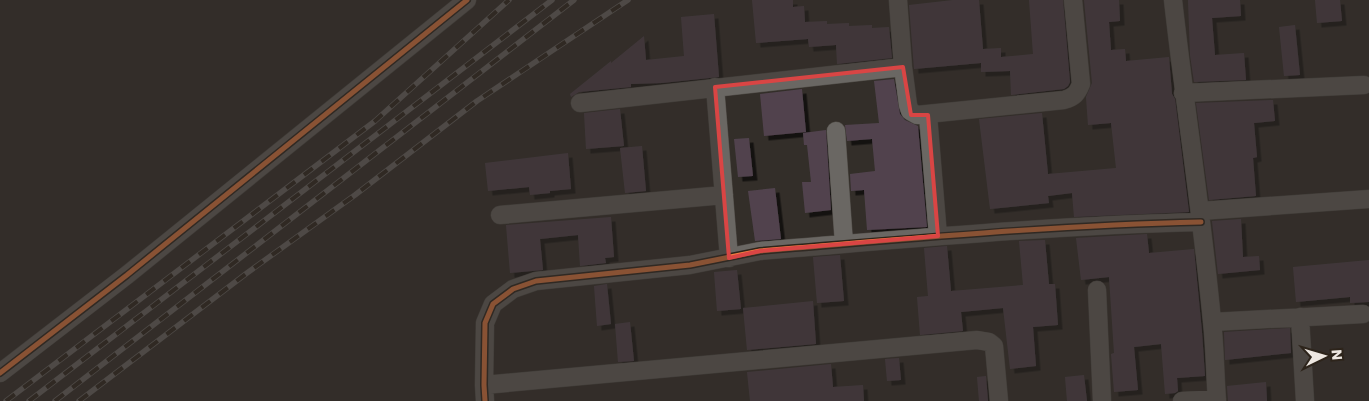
<svg xmlns="http://www.w3.org/2000/svg" width="1369" height="401" viewBox="0 0 1369 401" font-family="Poppins,sans-serif">
	<defs>
		<filter id="shadow"><feDropShadow dx="4.5" dy="4.5" stdDeviation="0" flood-color="#0009"/></filter>
	</defs>
	<rect width="100%" height="100%" fill="#332e29"/>
	<path fill="#51434e" filter="url(#shadow)" d="M 752,0 L 793,0 L 793,7 L 804,6 L 805,22 L 827,21 L 827,24 L 849,23 L 849,26 L 872,25 L 872,28 L 889,27 L 892,58 L 837,64 L 836,45 L 809,47 L 808,39 L 756,43 Z
		M 953,0 L 979,0 L 983,49 L 1001,48 L 1001,57 L 1033,54 L 1029,0 L 1063,0 L 1070,82 L 1068,86 L 1064,89 L 1011,95 L 1010,71 L 981,72 L 981,63 L 914,69 L 909,5 Z
		M 1084,0 L 1119,0 L 1120,21 L 1109,22 L 1111,50 L 1125,49 L 1126,61 L 1169,57 L 1172,94 L 1175,99 L 1189,212 L 1074,217 L 1072,193 L 1048,196 L 1049,203 L 990,209 L 979,119 L 1042,113 L 1048,174 L 1116,168 L 1111,123 L 1088,125 L 1086,97 L 1092,83 Z
		M 1188,0 L 1240,0 L 1241,16 L 1212,18 L 1215,55 L 1244,53 L 1246,80 L 1194,82 L 1190,55 Z
		M 1315,0 L 1340,0 L 1342,21 L 1317,23 Z
		M 714,14 L 719,77 L 662,83 L 631,84 L 631,87 L 579,92 L 571,97 L 570,94 L 611,61 L 611,63 L 644,36 L 646,60 L 684,56 L 681,17 Z
		M 1295,25 L 1300,75 L 1284,76 L 1279,27 Z
		M 894,79 L 900,114 L 905,120 L 918,126 L 927,227 L 867,230 L 864,190 L 851,191 L 850,174 L 875,171 L 872,139 L 847,141 L 845,125 L 879,123 L 874,81 Z
		M 802,89 L 806,132 L 764,136 L 760,94 Z
		M 1273,100 L 1275,121 L 1254,123 L 1257,157 L 1253,158 L 1256,196 L 1209,200 L 1196,103 Z
		M 620,109 L 624,146 L 586,149 L 584,113 Z
		M 826,130 L 831,210 L 805,213 L 802,182 L 811,182 L 807,145 L 804,145 L 803,133 Z
		M 749,138 L 753,176 L 738,177 L 734,139 Z
		M 642,146 L 646,191 L 625,193 L 620,148 Z
		M 568,153 L 571,189 L 550,191 L 550,193 L 530,195 L 529,187 L 488,191 L 485,163 Z
		M 775,188 L 781,239 L 755,241 L 748,191 Z
		M 611,217 L 614,257 L 605,258 L 606,263 L 580,266 L 578,235 L 540,239 L 543,270 L 510,273 L 506,225 Z
		M 1241,219 L 1243,257 L 1259,256 L 1260,270 L 1218,274 L 1212,221 Z
		M 1147,234 L 1149,253 L 1194,249 L 1202,332 L 1205,376 L 1177,378 L 1178,391 L 1175,393 L 1165,394 L 1161,344 L 1134,347 L 1138,390 L 1114,392 L 1111,354 L 1114,353 L 1109,277 L 1081,280 L 1076,238 Z
		M 1045,240 L 1049,284 L 1055,284 L 1058,325 L 1033,327 L 1036,366 L 1010,369 L 1003,308 L 961,312 L 963,331 L 920,335 L 917,297 L 928,296 L 924,248 L 947,246 L 951,291 L 1023,285 L 1019,241 Z
		M 840,255 L 844,301 L 817,303 L 813,257 Z
		M 1369,260 L 1369,302 L 1350,303 L 1350,297 L 1296,302 L 1293,267 Z
		M 737,270 L 741,309 L 717,311 L 714,272 Z
		M 607,284 L 611,324 L 597,326 L 594,286 Z
		M 813,301 L 816,344 L 747,350 L 743,308 Z
		M 630,322 L 634,361 L 618,362 L 615,324 Z
		M 1290,328 L 1291,353 L 1225,360 L 1224,332 Z
		M 899,358 L 901,380 L 887,381 L 885,359 Z
		M 831,364 L 833,387 L 863,385 L 864,401 L 750,401 L 747,372 Z
		M 1084,375 L 1087,401 L 1067,401 L 1065,377 Z
		M 986,376 L 988,401 L 979,401 L 977,377 Z
		M 1266,382 L 1267,401 L 1228,401 L 1227,386 Z"/>
	<g fill="none" stroke-linecap="round" stroke-linejoin="round">
		<defs>
			<path id="street" d="M 898,0 L 903,67 L 908,105 L 910,111 L 917,115 L 1064,100 C 1074,97 1077,94 1081,84 L 1073,0
				M 1173,0 C 1185,107 1202,214 1212,321 C 1215,348 1215,374 1217,401
				M 715,87 L 729,258
				M 1183,93 L 1364,85
				M 580,103 L 903,67
				M 928,115 L 938,236
				M 836,131 L 844,244
				M 1200,211 L 1369,199
				M 500,215 L 724,195
				M 1097,290 L 1102,401
				M 1300,317 L 1305,401
				M 1212,322 L 1363,314
				M 0,373 L 127,275 L 467,0
				M 484,385 L 977,340 L 989,342 L 994,346 L 999,401
				M 485,401 L 484,385 L 485,323 L 493,304 L 513,289 L 536,281 L 690,265 L 760,251 L 795,248 C 930,237 1065,225 1201,222
				M 1182,401 L 1217,399"/>
		</defs>
		<use href="#street" stroke="#514d48" stroke-width="19"/>
		<use href="#street" stroke="#6a6763" stroke-width="18"/>
		<defs>
			<path id="rail" d="M 6,401 L 375,121 L 509,0
				M 29,401 L 552,0
				M 55,401 L 574,0
				M 79,401 L 247,273 L 355,195 L 477,101 L 628,0"/>
		</defs>
		<use href="#rail" stroke="#6f6b68" stroke-width="5.5"/>
		<use href="#rail" stroke="#2d241b" stroke-width="4" stroke-dasharray="11" stroke-linecap="butt"/>
		<defs>
			<path id="cycleway" d="M 0,373 L 127,275 L 467,0
				M 485,401 L 484,385 L 485,323 L 493,304 L 513,289 L 536,281 L 690,265 L 760,251 L 795,248 C 930,237 1065,225 1201,222"/>
		</defs>
		<use href="#cycleway" stroke="#2d241b" stroke-width="8"/>
		<use href="#cycleway" stroke="#f27e40" stroke-width="5"/>
	</g>
	<path d="M0 0H1369V401H0ZM 903,67 L 911,115 L 928,115 L 938,236 L 760,251 L 729,258 L 715,87 Z" fill="#332e29" fill-opacity=".55" fill-rule="evenodd"/>
	<path fill="none" stroke="#d94544" stroke-width="4" stroke-linejoin="round" d="M 903,67 L 911,115 L 928,115 L 938,236 L 760,251 L 729,258 L 715,87 Z"/>
	<g transform="translate(1324 356) rotate(85)" stroke="#2d241b" stroke-width="4" paint-order="stroke">
	<path d="M0-4L9 19L0 12L-9 19Z" fill="#ede7e1"/>
	<text y="-8" font-size="14" font-weight="bold" text-anchor="middle" fill="#ede7e1">N</text>
	</g>
</svg>
